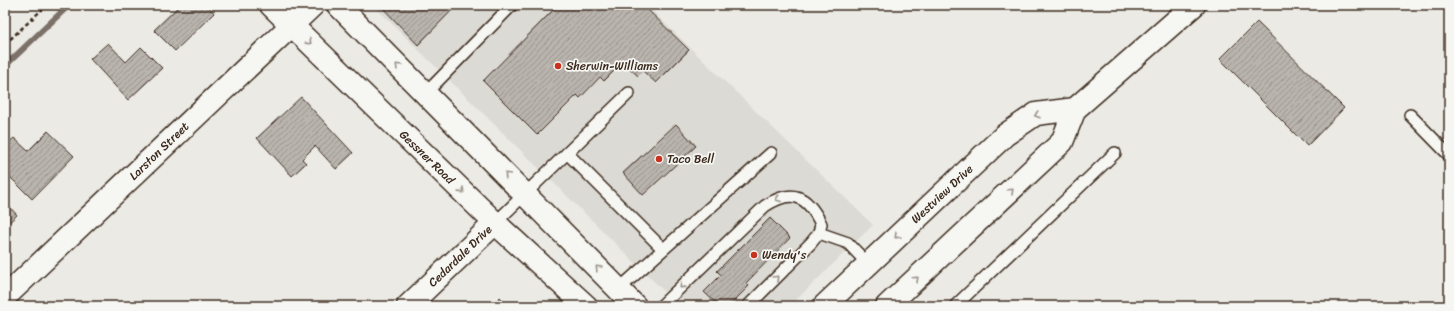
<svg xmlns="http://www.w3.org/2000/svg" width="1454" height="311" viewBox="0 0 1454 311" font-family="Sriracha,sans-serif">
	<defs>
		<pattern id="building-hatch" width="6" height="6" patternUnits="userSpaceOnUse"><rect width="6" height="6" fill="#bab4ae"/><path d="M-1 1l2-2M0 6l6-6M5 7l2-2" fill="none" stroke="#98938d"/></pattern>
	</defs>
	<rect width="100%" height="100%" fill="#ebeae5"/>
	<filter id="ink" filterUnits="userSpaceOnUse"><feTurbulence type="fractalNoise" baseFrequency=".025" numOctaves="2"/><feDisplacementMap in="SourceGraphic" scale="8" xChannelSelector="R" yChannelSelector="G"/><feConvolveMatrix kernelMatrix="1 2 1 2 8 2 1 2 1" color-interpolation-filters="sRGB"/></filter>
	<g filter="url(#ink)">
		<path fill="#dcdad4" d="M 373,5 L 646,5 L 873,225 L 790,306 L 679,306 Z"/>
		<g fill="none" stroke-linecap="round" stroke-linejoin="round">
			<path stroke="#7c7167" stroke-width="6" d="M 5,66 L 69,5"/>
		</g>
		<path fill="url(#building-hatch)" stroke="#3b2a1e" d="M 180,5 L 207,5 L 214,13 L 175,51 L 154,30 Z
			M 380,5 L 457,5 L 418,45 Z
			M 558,5 L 643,5 L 689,50 L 656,83 L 643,71 L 638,76 L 623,62 L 604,81 L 600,77 L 580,98 L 577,95 L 537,135 L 483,81 Z
			M 1257,22 L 1344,108 L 1307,146 L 1220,59 Z
			M 108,43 L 126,62 L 141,47 L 162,68 L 128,100 L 90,59 Z
			M 301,97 L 353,153 L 336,169 L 315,146 L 302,159 L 306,163 L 292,176 L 257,138 Z
			M 676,124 L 696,146 L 643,195 L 623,173 Z
			M 48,131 L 74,156 L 32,199 L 5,172 L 5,146 L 14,138 L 28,151 Z
			M 5,202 L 17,215 L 5,226 Z
			M 770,218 L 790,238 L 746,283 L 749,286 L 729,306 L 719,306 L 704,292 L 721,275 L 717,271 Z
			M 500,297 L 508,306 L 491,306 Z"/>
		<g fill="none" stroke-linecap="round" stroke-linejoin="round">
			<defs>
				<path id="service" d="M 426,93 L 512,5
					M 1410,115 L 1449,155
					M 567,153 L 663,249
					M 495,223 L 629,93
					M 819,233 L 848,243 L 868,264
					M 619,289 L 771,153
					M 661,306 L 765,206 C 792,188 807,195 821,224 L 819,233 L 811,243 L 748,306
					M 955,306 L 1115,153"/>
				<path id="minor" d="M 5,297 L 313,5
					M 408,306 L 495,223"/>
				<path id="secondary" d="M 271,5 L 495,223 L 586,306
					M 338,5 L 635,306
					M 824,306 L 1005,135 L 1036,114 L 1075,109
					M 887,306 L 1062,142 L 1075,109 L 1194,5"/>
			</defs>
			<use href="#service" stroke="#3b2a1e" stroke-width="14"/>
			<use href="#minor" stroke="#3b2a1e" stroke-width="25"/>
			<use href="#secondary" stroke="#3b2a1e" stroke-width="25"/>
			<path stroke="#3b2a1e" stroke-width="2.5" stroke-dasharray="4 3" stroke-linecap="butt" d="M 5,44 L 47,5"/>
			<use href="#service" stroke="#f6f6f2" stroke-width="11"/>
			<use href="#minor" stroke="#f6f6f2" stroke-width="22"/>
			<use href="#secondary" stroke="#f6f6f2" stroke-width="22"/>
		</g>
		<defs><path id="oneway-chevron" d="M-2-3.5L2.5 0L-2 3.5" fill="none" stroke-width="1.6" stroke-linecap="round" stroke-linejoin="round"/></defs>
		<g stroke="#989088">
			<use href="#oneway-chevron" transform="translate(309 42) rotate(44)"/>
			<use href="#oneway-chevron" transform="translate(398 66) rotate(-135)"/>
			<use href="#oneway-chevron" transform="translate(1037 115) rotate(161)"/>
			<use href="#oneway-chevron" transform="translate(507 175) rotate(-135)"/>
			<use href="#oneway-chevron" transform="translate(462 191) rotate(44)"/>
			<use href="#oneway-chevron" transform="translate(1011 191) rotate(-43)"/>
			<use href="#oneway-chevron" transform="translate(778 199) rotate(159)"/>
			<use href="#oneway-chevron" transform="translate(897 236) rotate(136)"/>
			<use href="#oneway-chevron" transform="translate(598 268) rotate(-134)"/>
			<use href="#oneway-chevron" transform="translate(776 278) rotate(-45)"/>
			<use href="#oneway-chevron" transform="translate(916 279) rotate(-43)"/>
			<use href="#oneway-chevron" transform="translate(682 286) rotate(136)"/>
		</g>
	</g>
	<g fill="#c8321e" stroke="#f6f6f2" stroke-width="1.5">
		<circle cx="558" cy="66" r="4"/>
		<circle cx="659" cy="159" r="4"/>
		<circle cx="754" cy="255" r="4"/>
	</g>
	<g text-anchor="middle" stroke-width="3.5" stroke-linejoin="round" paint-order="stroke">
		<g font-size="12" fill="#3b2a1e" stroke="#f6f6f2" text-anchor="start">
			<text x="566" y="70">Sherwin-Williams</text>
			<text x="667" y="163">Taco Bell</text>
			<text x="762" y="259">Wendy's</text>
		</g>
		<g font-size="12" fill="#3b2a1e" stroke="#f6f6f2">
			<text transform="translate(159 151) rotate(-44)" y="4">Larston Street</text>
			<text transform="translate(427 157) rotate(44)" y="4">Gessner Road</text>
			<text transform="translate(942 194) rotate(-43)" y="4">Westview Drive</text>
			<text transform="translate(460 256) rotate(-44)" y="4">Cedardale Drive</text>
		</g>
	</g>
	<rect width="1454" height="311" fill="none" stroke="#f6f6f2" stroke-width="20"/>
	<rect x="10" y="10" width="1434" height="291" fill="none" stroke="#3b2a1e" stroke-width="1.5" filter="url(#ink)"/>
</svg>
